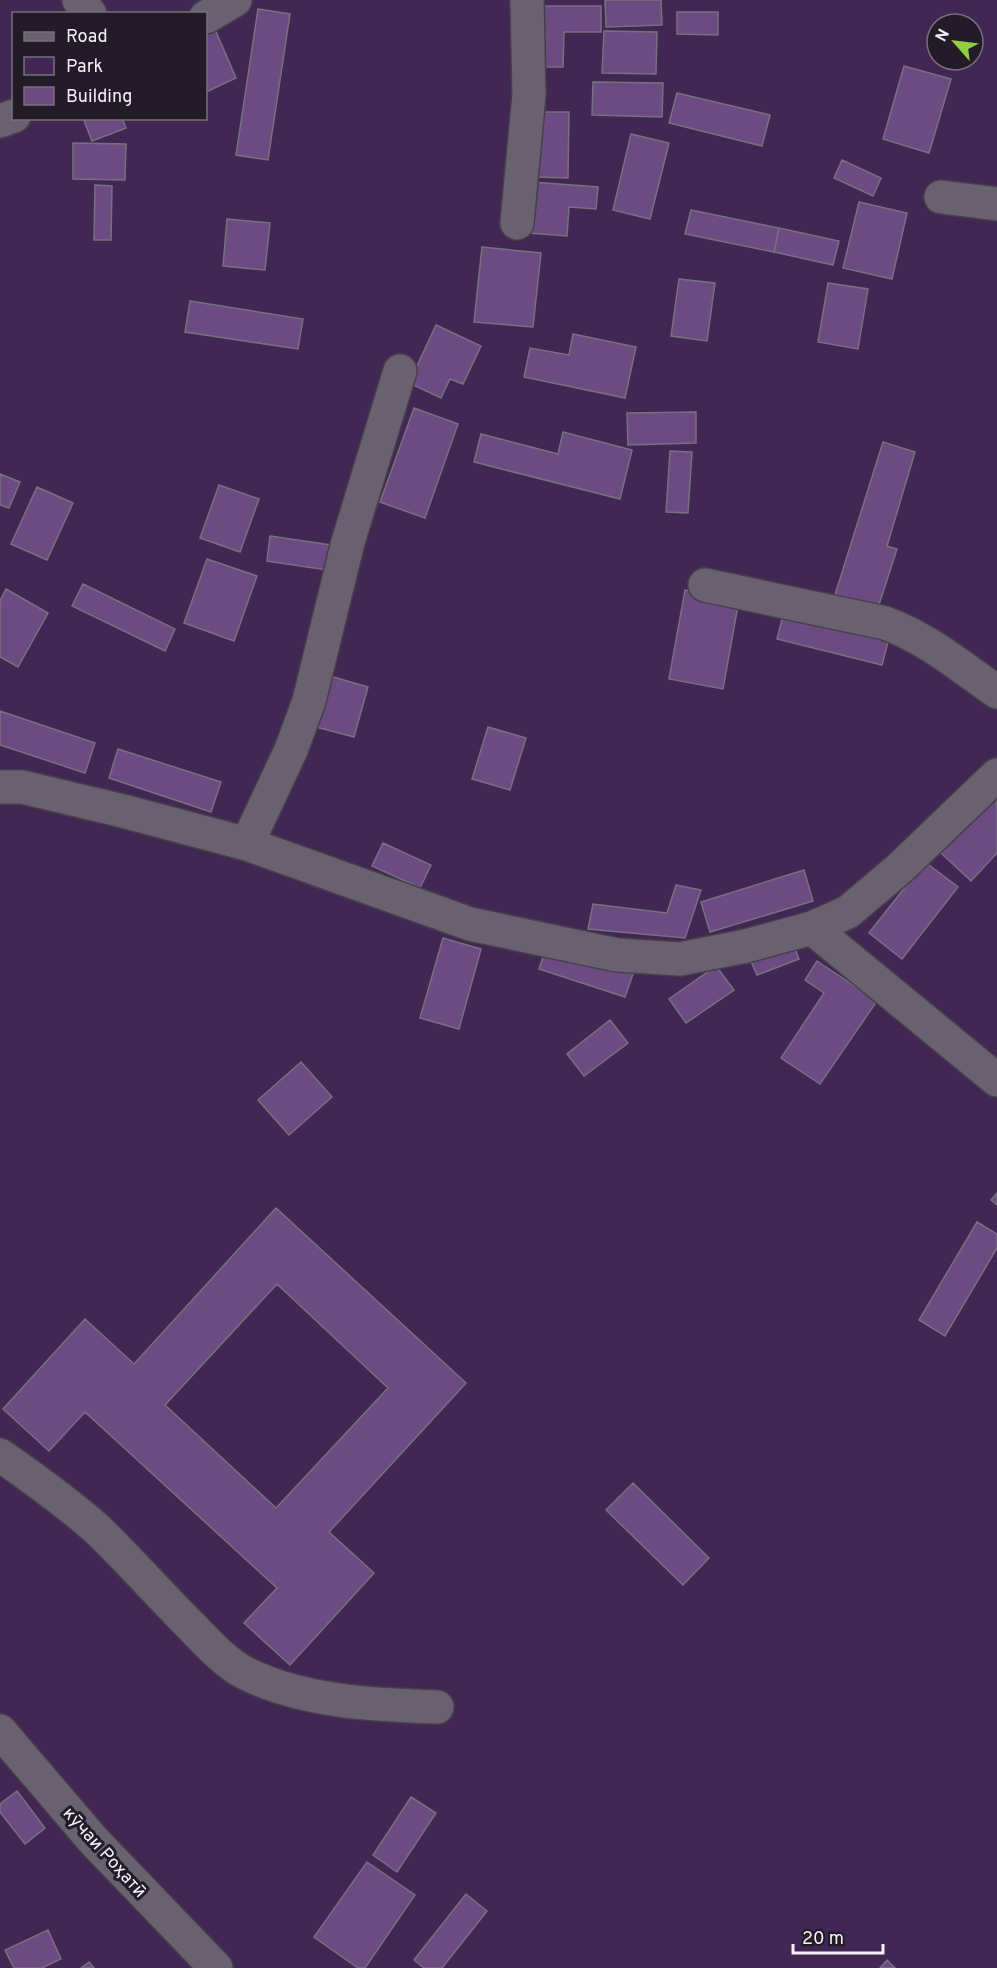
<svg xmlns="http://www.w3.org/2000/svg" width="997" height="1968" viewBox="0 0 997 1968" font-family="Overpass,sans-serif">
	<rect width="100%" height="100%" fill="#2c2532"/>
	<path fill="#422754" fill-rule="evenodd" d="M 0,0 L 997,0 L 997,1968 L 0,1968 ZM 14,14 L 206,14 L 206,118 L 14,118 ZM 937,24 L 973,24 L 973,60 L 937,60 Z"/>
	<path fill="#6b4b81" stroke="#78707f" stroke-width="1.5" fill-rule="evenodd" d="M 605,0 L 661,0 L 662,25 L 606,27 Z
		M 533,6 L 601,6 L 601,32 L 564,32 L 563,67 L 533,67 Z
		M 258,9 L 290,14 L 268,160 L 236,155 Z
		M 677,12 L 718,12 L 718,35 L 677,34 Z
		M 214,27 L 236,78 L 206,92 L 206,31 Z
		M 604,31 L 657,32 L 656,74 L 602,73 Z
		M 904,66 L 951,79 L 929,153 L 883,139 Z
		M 593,82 L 663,83 L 662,117 L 592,115 Z
		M 677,93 L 770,115 L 762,146 L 669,123 Z
		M 537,112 L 569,112 L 568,178 L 535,177 Z
		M 83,118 L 122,118 L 126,128 L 92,141 Z
		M 631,134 L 669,143 L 650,219 L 613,210 Z
		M 73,143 L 126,144 L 125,180 L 73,179 Z
		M 842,160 L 881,178 L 873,196 L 834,178 Z
		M 532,182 L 598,187 L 596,209 L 569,207 L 567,236 L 528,233 Z
		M 95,185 L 112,186 L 111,240 L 94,240 Z
		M 859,202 L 907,213 L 892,279 L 843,268 Z
		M 691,210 L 779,228 L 774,252 L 685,234 Z
		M 227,219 L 270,223 L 265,270 L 223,266 Z
		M 779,228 L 839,241 L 833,265 L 774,252 Z
		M 482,247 L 541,253 L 533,327 L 474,322 Z
		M 679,279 L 715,283 L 707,341 L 671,336 Z
		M 828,283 L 868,289 L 858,349 L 818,342 Z
		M 190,301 L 303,319 L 298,349 L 185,332 Z
		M 436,325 L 481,346 L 463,384 L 450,379 L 441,398 L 409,383 Z
		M 573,334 L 636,347 L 625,398 L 524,377 L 530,348 L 569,355 Z
		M 414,408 L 458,424 L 425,518 L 380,502 Z
		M 696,412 L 696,443 L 628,445 L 627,413 Z
		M 563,432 L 632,450 L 620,499 L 474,462 L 481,434 L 558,454 Z
		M 883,442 L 915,452 L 887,546 L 897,549 L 876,614 L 833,601 Z
		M 670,451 L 692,452 L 688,513 L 666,512 Z
		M 0,474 L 20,482 L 9,508 L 0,505 Z
		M 219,485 L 259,499 L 240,552 L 200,538 Z
		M 37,487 L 73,503 L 47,560 L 11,544 Z
		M 270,536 L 331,545 L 327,570 L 267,561 Z
		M 207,559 L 257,576 L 234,641 L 184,623 Z
		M 83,584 L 175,629 L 165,651 L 72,606 Z
		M 6,589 L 48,613 L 18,667 L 0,657 L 0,601 Z
		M 685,590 L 739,600 L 723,689 L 669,679 Z
		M 786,604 L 891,630 L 882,665 L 777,639 Z
		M 330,676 L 368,687 L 354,737 L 316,727 Z
		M 0,711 L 95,743 L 85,773 L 0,745 Z
		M 488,727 L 526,738 L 510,790 L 472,779 Z
		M 118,749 L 221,782 L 211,812 L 109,778 Z
		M 997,793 L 997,853 L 971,881 L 941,853 Z
		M 383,843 L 431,865 L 420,888 L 372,866 Z
		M 925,862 L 958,887 L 902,959 L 869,933 Z
		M 804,870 L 813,901 L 710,932 L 701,902 Z
		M 676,885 L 701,890 L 685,938 L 588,929 L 593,904 L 667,913 Z
		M 443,938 L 481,949 L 459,1029 L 420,1018 Z
		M 792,940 L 799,959 L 757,975 L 749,957 Z
		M 547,945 L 633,974 L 625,997 L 539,969 Z
		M 817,961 L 877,1001 L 820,1084 L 781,1058 L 824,993 L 805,980 Z
		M 716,966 L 734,990 L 686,1023 L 669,999 Z
		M 610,1020 L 628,1043 L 584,1076 L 567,1054 Z
		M 301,1062 L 332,1097 L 289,1135 L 258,1100 Z
		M 997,1193 L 997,1205 L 991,1200 Z
		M 276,1208 L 466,1383 L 329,1532 L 374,1573 L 290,1665 L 244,1623 L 277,1588 L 85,1412 L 49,1451 L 3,1409 L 85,1319 L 134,1364 ZM 277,1284 L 388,1388 L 276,1508 L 165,1405 Z
		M 977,1222 L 997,1234 L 997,1248 L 945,1336 L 919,1320 Z
		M 633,1483 L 709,1558 L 683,1585 L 606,1510 Z
		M 17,1791 L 45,1828 L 25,1844 L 0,1812 L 0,1804 Z
		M 411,1797 L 436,1813 L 397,1872 L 373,1855 Z
		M 367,1862 L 415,1895 L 365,1968 L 358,1968 L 314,1937 Z
		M 466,1894 L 487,1911 L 442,1968 L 424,1968 L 414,1960 Z
		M 48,1930 L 61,1959 L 42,1968 L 14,1968 L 5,1950 Z
		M 887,1960 L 895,1968 L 880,1968 Z
		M 89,1962 L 94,1968 L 81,1968 Z"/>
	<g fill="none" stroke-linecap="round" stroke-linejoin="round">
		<defs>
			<path id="minor" d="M 79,0 L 90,14
				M 206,17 L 235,0
				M 0,121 L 14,116
				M 941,197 L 997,204
				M 517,223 L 529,95 L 527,0
				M 705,585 L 885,623 C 927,638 961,667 997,692
				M 0,787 L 22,787 L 123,811 L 247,844 L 470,924 L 617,955 L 680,959 L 746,946 L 812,928 L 848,912 L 900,868 L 997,775
				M 247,844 L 291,750 L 309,701 L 348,542 L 400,371
				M 812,928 L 997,1080
				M 0,1455 C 33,1478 68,1503 98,1530 C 130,1561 159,1594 190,1625 C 207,1642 224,1662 245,1673 C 303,1702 374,1705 437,1707
				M 0,1731 L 93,1840 L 216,1968"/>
		</defs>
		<use href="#minor" stroke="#46404a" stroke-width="36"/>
		<use href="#minor" stroke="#696170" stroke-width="33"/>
	</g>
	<g text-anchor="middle" stroke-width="6" stroke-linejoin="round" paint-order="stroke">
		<g font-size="18" fill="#f4eff8" stroke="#231c28">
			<text transform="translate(105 1852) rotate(48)" y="6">кӯчаи Роҳатӣ</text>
		</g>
	</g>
	<rect x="12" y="12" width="195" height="108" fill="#231c28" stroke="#77707b" stroke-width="1.5"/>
	<rect x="24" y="32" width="30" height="9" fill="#696170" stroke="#77707b" stroke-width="1.5"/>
	<text x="66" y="42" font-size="18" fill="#f4eff8">Road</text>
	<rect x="24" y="57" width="30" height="18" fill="#422754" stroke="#77707b" stroke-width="1.5"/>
	<text x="66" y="72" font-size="18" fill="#f4eff8">Park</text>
	<rect x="24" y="87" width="30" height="18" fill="#6b4b81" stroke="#77707b" stroke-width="1.5"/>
	<text x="66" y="102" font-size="18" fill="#f4eff8">Building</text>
	<g transform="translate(955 42) rotate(298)"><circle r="28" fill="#231c28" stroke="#77707b" stroke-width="1.5"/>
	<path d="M0-4.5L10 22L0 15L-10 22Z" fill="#90cd41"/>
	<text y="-9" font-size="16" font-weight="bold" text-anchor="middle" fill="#f4eff8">N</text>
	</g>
	<path d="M793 1944v9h90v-9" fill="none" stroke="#f4eff8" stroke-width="3"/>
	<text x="802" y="1944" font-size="18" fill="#f4eff8" stroke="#231c28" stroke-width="4.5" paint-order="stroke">20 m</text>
</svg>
